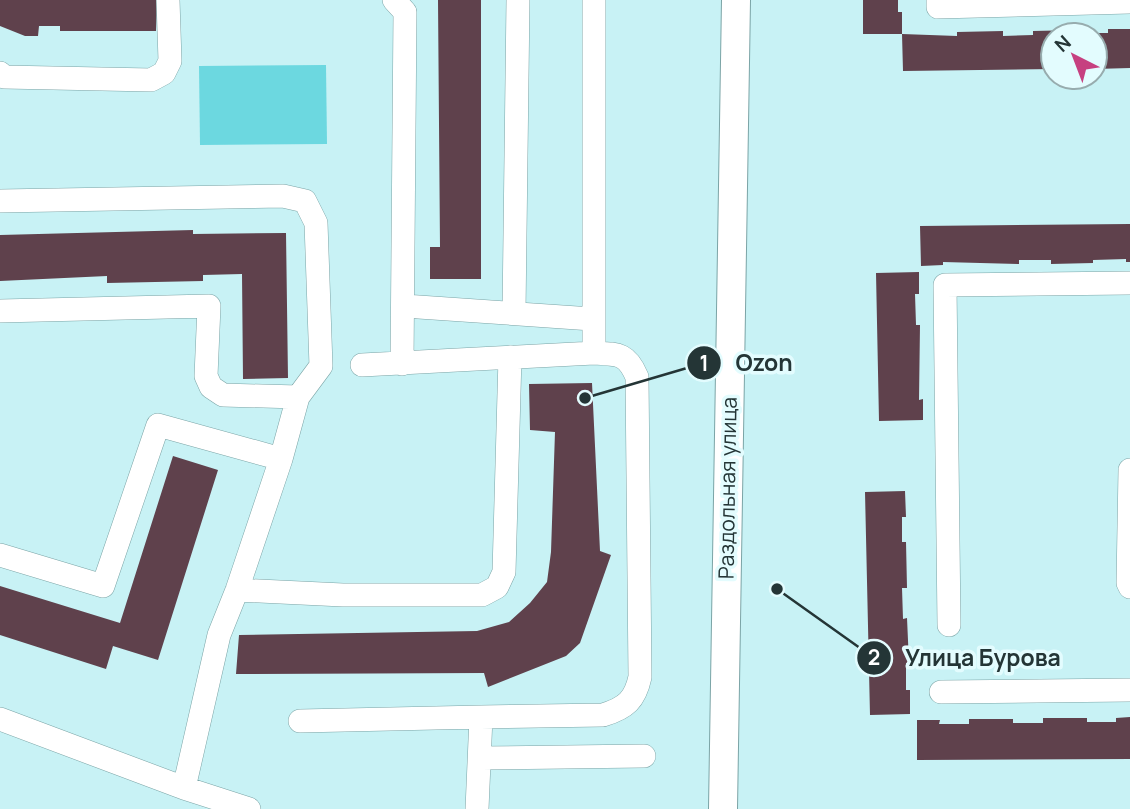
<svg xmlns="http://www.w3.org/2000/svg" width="1130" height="809" viewBox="0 0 1130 809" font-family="Manrope,sans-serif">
	<rect width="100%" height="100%" fill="#c8f2f5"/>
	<path fill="#6cd8e0" d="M 326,65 L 327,144 L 200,145 L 199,66 Z"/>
	<path fill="#5f414c" d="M 0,0 L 157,0 L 156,31 L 60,31 L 60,26 L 39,26 L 38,36 L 25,36 L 0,26 Z
		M 438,0 L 481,0 L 481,279 L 430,279 L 430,247 L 440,247 Z
		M 863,0 L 898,0 L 898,12 L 902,12 L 902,34 L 863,34 Z
		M 1108,29 L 1130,29 L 1130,68 L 1095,69 L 1095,33 L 1108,33 Z
		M 1078,30 L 1078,35 L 1053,35 L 1053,69 L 903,71 L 902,34 L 957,36 L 957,32 L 1003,31 L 1003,36 L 1033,35 L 1033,31 Z
		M 1130,224 L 1130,262 L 1126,262 L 1126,259 L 1093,260 L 1093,263 L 1051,264 L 1051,260 L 1019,260 L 1019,264 L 943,262 L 943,265 L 921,266 L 920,226 Z
		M 193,230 L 193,234 L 286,233 L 288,378 L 243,379 L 242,274 L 203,275 L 203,281 L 107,283 L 107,276 L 0,281 L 0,235 Z
		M 919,272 L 919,294 L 915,294 L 916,325 L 920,325 L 919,400 L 923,399 L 923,420 L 879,421 L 876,273 Z
		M 592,383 L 600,551 L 611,555 L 580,643 L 566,656 L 488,687 L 484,673 L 236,674 L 239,635 L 477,631 L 509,622 L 530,603 L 547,582 L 551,552 L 555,432 L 530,430 L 529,384 Z
		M 173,456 L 218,470 L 158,660 L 113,646 L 106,669 L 0,635 L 0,586 L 120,623 Z
		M 905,491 L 906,517 L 902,517 L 902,542 L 906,542 L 907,588 L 902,588 L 903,619 L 907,618 L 909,663 L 906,663 L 906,690 L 910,690 L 910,714 L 870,715 L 865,492 Z
		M 1130,717 L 1130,759 L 917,760 L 917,720 L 940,720 L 939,724 L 969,724 L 969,719 L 1013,719 L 1013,723 L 1043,723 L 1043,718 L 1087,718 L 1087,722 L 1116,722 L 1116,718 Z"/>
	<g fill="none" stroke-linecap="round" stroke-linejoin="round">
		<defs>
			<path id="minor" d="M 394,0 L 405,12 L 402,364
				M 938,0 L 938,7 L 1130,2
				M 0,73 L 4,77 L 151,80 L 164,73 L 170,61 L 168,0
				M 0,201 L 283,196 L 305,201 L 316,223 L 321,366 L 298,397 L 281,459
				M 404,306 L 592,319
				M 0,311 L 209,306 L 206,376 L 211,387 L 223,395 L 298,397
				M 514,312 L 518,0
				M 362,365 L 594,353
				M 1130,470 L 1128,583 L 1130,587
				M 0,555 L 103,586 L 158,425 L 281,459 L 237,590 L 219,635 L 184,788
				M 237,590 L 343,595 L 482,595 L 497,587 L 504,572 L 510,357
				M 949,625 L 945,285 L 1130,283
				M 941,692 L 1130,690
				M 0,719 L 184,788 L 249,809
				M 300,721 L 481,717
				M 481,758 L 644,756
				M 477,809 L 481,717 L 603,715 C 626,708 635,700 640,677 L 637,377 C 627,353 618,354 594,353 L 594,0"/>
			<path id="major" d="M 723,809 L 736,0"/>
		</defs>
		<use href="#minor" stroke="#7ba4a6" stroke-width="24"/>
		<use href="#major" stroke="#7ba4a6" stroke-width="30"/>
		<use href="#minor" stroke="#fff" stroke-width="23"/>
		<use href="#major" stroke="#fff" stroke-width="28"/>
	</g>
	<g text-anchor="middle" stroke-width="7" stroke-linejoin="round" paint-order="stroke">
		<g font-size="21" fill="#243536" stroke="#e3fcfe">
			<text transform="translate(728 488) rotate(-89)" y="7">Раздольная улица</text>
		</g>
	</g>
	<path fill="none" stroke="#243536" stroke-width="2.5" d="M585 398L704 363M777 589L874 658"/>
	<g fill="#243536" stroke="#e3fcfe" stroke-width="2.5">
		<circle cx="585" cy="398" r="7"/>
		<circle cx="777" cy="589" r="7"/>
		<circle cx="704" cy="363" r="18"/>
		<circle cx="874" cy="658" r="18"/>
	</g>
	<g font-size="21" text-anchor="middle" font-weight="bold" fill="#fff">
		<text x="704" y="371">1</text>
		<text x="874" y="665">2</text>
	</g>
	<g font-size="23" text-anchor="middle" font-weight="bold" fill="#243536" stroke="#e3fcfe" stroke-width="7" stroke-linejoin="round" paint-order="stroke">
		<text x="764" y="371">Ozon</text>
		<text x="983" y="666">Улица Бурова</text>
	</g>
	<g transform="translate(1074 56) rotate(318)"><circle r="33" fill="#e3fcfe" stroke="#97acae" stroke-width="2"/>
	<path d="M0-5L12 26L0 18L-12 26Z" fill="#c64080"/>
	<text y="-10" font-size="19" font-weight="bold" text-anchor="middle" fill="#243536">N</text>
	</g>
</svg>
